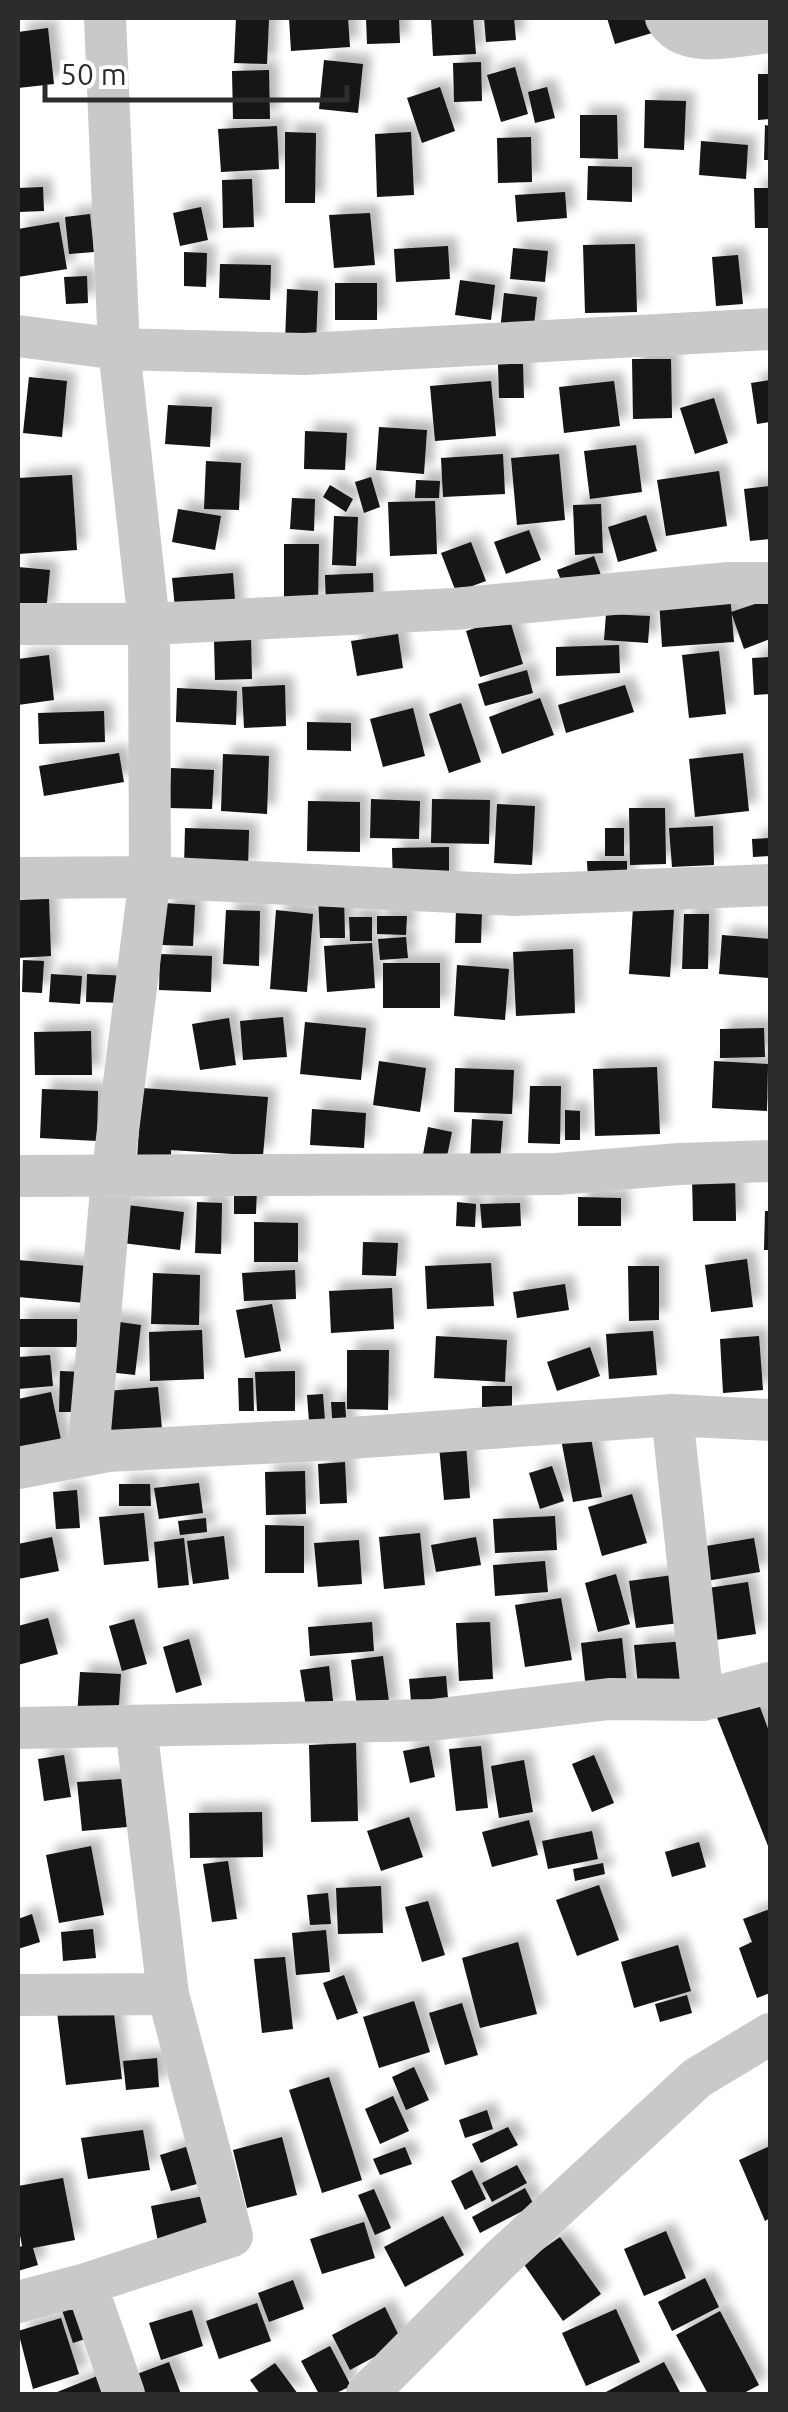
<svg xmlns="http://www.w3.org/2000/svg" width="788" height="2412" viewBox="0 0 788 2412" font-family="Ubuntu,sans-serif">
	<defs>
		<filter id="shadow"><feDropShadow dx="9" dy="-9" stdDeviation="5" flood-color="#0004"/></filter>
	</defs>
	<rect width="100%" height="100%" fill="#fff"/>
	<path fill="#131313" filter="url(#shadow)" d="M 236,18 L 269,19 L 267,64 L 234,63 Z
		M 289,18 L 348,18 L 350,47 L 291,51 Z
		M 366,18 L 399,18 L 400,43 L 367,44 Z
		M 431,18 L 473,18 L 476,54 L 433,56 Z
		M 484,18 L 514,18 L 516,40 L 486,42 Z
		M 607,18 L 659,18 L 662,30 L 615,44 Z
		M 48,28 L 54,84 L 18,88 L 18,32 Z
		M 324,60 L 363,64 L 358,113 L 319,109 Z
		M 481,62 L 482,101 L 454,102 L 453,63 Z
		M 515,67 L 528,114 L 501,122 L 487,75 Z
		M 269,70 L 270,119 L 233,119 L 232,71 Z
		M 758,74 L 770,74 L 770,119 L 758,120 Z
		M 440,87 L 455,131 L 422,143 L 407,98 Z
		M 547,87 L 555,118 L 535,123 L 528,92 Z
		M 645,100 L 686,101 L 684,150 L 644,148 Z
		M 580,115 L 617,115 L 618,159 L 580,158 Z
		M 765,125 L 770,126 L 770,160 L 764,160 Z
		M 277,126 L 279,169 L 221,172 L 218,129 Z
		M 285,132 L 316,133 L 315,203 L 285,203 Z
		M 411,132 L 414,195 L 377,197 L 375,134 Z
		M 531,137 L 532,182 L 498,183 L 497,138 Z
		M 701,141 L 748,145 L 746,179 L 699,175 Z
		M 588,166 L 632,167 L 632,202 L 587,200 Z
		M 252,179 L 254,227 L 223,228 L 222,180 Z
		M 43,187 L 44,211 L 18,212 L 18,188 Z
		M 754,188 L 770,188 L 770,228 L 755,228 Z
		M 565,192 L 567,218 L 517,222 L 515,195 Z
		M 201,207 L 208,240 L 180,246 L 173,213 Z
		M 370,213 L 375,265 L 334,268 L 329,215 Z
		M 90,214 L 94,252 L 69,254 L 65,217 Z
		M 59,222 L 67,269 L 18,277 L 18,229 Z
		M 635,244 L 637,312 L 585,313 L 583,245 Z
		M 448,246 L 450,279 L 396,282 L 394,249 Z
		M 513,248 L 548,251 L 545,282 L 510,279 Z
		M 184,252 L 207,253 L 206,287 L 184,286 Z
		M 738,255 L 743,304 L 716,306 L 712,257 Z
		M 220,264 L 271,265 L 270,300 L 219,298 Z
		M 87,276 L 88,303 L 66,304 L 64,277 Z
		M 460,280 L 495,285 L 491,320 L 455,315 Z
		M 335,283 L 377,283 L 377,320 L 335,320 Z
		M 287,289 L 318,291 L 316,344 L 285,342 Z
		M 504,293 L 537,297 L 533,334 L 500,331 Z
		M 632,359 L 671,359 L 672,418 L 633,419 Z
		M 498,364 L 523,364 L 524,398 L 499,398 Z
		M 29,377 L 67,381 L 62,437 L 23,433 Z
		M 770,380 L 770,422 L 757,424 L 751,383 Z
		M 491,381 L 496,436 L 435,441 L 430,386 Z
		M 614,381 L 620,426 L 564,433 L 559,387 Z
		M 714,398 L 728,443 L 695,454 L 680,408 Z
		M 168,405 L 212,407 L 210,447 L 165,444 Z
		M 379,427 L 427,430 L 424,474 L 376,470 Z
		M 305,431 L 347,433 L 345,470 L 304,469 Z
		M 636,445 L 642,492 L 590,499 L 584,451 Z
		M 503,454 L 505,494 L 443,497 L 441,458 Z
		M 559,454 L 565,520 L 517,525 L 511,458 Z
		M 206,461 L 241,463 L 239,510 L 204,509 Z
		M 719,471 L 727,526 L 666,536 L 657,480 Z
		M 72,475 L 77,550 L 18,554 L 18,478 Z
		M 371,477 L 380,507 L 364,513 L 355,482 Z
		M 416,480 L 440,481 L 439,498 L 415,498 Z
		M 330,485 L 353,499 L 346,512 L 323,497 Z
		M 770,486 L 770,539 L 750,541 L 744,489 Z
		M 292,498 L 315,499 L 314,531 L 290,529 Z
		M 435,501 L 437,554 L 390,556 L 388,502 Z
		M 601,504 L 603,553 L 575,555 L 573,505 Z
		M 178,509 L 221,516 L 215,550 L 172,542 Z
		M 646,515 L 657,551 L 618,562 L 608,527 Z
		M 334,516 L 358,517 L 356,566 L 332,565 Z
		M 529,530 L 541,560 L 506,574 L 494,542 Z
		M 471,542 L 486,581 L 456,592 L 441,553 Z
		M 284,544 L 319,544 L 318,604 L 284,604 Z
		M 594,556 L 602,578 L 565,591 L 557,570 Z
		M 18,567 L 50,570 L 46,613 L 18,610 Z
		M 233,573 L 236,614 L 176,618 L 172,578 Z
		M 373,573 L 374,608 L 326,609 L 325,575 Z
		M 730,594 L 734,642 L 662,647 L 659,600 Z
		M 770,599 L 770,639 L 744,649 L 731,612 Z
		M 606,614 L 650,616 L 648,643 L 604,640 Z
		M 509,617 L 523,664 L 480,677 L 466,631 Z
		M 398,634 L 403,668 L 357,676 L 351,641 Z
		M 251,638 L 252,679 L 215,680 L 214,640 Z
		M 619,645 L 620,673 L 556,676 L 556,647 Z
		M 719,651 L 726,714 L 689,718 L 682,655 Z
		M 49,655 L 54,700 L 18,705 L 18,659 Z
		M 770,657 L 770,694 L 754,695 L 752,658 Z
		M 527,670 L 533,693 L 485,706 L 478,684 Z
		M 285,685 L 286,726 L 244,728 L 242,687 Z
		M 625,685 L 634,712 L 566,733 L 558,705 Z
		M 177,688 L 237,691 L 236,725 L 176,722 Z
		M 540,698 L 554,735 L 502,754 L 489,717 Z
		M 461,703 L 481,762 L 449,773 L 429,714 Z
		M 413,708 L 425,756 L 383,767 L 370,719 Z
		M 104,711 L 105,742 L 39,744 L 38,713 Z
		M 307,722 L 351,723 L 351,751 L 307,750 Z
		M 119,753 L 124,782 L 44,796 L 39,766 Z
		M 743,753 L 749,811 L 695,817 L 689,759 Z
		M 223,754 L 269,756 L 267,814 L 221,811 Z
		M 171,768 L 214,770 L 212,809 L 169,808 Z
		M 371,799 L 420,801 L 419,839 L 370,838 Z
		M 432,799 L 490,800 L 489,844 L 431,843 Z
		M 308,801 L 360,802 L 360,852 L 307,851 Z
		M 497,804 L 535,806 L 532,865 L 494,863 Z
		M 629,808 L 665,808 L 666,864 L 630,865 Z
		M 713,826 L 714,865 L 672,867 L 669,828 Z
		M 185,828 L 249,830 L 248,869 L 184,866 Z
		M 605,828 L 624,828 L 624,856 L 605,856 Z
		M 770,838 L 770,856 L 753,857 L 752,839 Z
		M 449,847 L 449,888 L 393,889 L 392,848 Z
		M 587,861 L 627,861 L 627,881 L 588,881 Z
		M 344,895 L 345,938 L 320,938 L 318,896 Z
		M 49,899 L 51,956 L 18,958 L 18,900 Z
		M 164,903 L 195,905 L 193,946 L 162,945 Z
		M 633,907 L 674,909 L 670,977 L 629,974 Z
		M 456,908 L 482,909 L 481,943 L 455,943 Z
		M 226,910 L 260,911 L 259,966 L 223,964 Z
		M 276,910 L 313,914 L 307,992 L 270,989 Z
		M 684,914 L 709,914 L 708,969 L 682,969 Z
		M 377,916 L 407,916 L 406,935 L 377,934 Z
		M 349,917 L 372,917 L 372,941 L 350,941 Z
		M 722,935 L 770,939 L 769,978 L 719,974 Z
		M 406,937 L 408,958 L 380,960 L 378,939 Z
		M 372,943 L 375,988 L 327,992 L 324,946 Z
		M 573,949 L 575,1013 L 516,1016 L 513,952 Z
		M 160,954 L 212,956 L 211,992 L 159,990 Z
		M 23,960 L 44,961 L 42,993 L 22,992 Z
		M 383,963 L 440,963 L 440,1008 L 383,1008 Z
		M 457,965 L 509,969 L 505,1020 L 454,1016 Z
		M 51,974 L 82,976 L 80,1004 L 49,1002 Z
		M 87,974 L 128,976 L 127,1003 L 86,1002 Z
		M 283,1017 L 287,1057 L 243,1060 L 240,1021 Z
		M 229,1018 L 236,1065 L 200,1070 L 192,1024 Z
		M 305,1022 L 366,1028 L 361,1080 L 300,1074 Z
		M 764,1028 L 765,1057 L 720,1058 L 720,1029 Z
		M 91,1031 L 92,1075 L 35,1075 L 34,1032 Z
		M 379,1061 L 426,1068 L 420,1112 L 373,1105 Z
		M 714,1061 L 768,1064 L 767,1111 L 712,1108 Z
		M 657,1067 L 660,1134 L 595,1136 L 593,1069 Z
		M 455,1068 L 514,1070 L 512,1114 L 454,1112 Z
		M 530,1086 L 561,1086 L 560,1144 L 528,1143 Z
		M 142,1088 L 268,1097 L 263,1156 L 171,1150 L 171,1160 L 137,1158 Z
		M 42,1089 L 98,1091 L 97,1141 L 40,1138 Z
		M 312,1109 L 366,1113 L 364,1148 L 310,1145 Z
		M 565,1110 L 580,1111 L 580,1140 L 565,1140 Z
		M 472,1119 L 503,1121 L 500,1162 L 470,1160 Z
		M 428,1127 L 452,1132 L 445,1166 L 422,1160 Z
		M 735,1176 L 736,1221 L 693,1221 L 692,1177 Z
		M 234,1186 L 257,1186 L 256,1214 L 234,1214 Z
		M 578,1197 L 621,1198 L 621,1226 L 578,1226 Z
		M 197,1202 L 222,1203 L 221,1254 L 195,1253 Z
		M 457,1202 L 476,1204 L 475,1227 L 456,1226 Z
		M 520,1203 L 521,1226 L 482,1228 L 480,1204 Z
		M 119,1204 L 184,1212 L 180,1250 L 114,1242 Z
		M 765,1211 L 770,1211 L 770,1250 L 764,1250 Z
		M 254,1222 L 298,1223 L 298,1262 L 254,1262 Z
		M 363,1242 L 398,1243 L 396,1276 L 362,1275 Z
		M 747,1259 L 753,1307 L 711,1312 L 705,1265 Z
		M 18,1260 L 99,1267 L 96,1304 L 18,1297 Z
		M 491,1263 L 494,1306 L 427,1309 L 425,1266 Z
		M 628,1266 L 659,1266 L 659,1320 L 629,1321 Z
		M 295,1270 L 296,1299 L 244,1301 L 242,1273 Z
		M 153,1273 L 200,1275 L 199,1325 L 151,1324 Z
		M 565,1284 L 569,1310 L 517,1318 L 513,1292 Z
		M 392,1288 L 394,1329 L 331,1333 L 329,1291 Z
		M 272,1304 L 281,1351 L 245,1358 L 236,1310 Z
		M 18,1319 L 77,1319 L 77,1347 L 18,1347 Z
		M 105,1320 L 141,1325 L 135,1375 L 99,1371 Z
		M 202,1330 L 204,1379 L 150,1381 L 149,1332 Z
		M 653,1331 L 657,1375 L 609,1379 L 606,1334 Z
		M 436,1336 L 507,1340 L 505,1382 L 434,1378 Z
		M 759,1336 L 763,1390 L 723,1393 L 720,1339 Z
		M 590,1347 L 600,1376 L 557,1391 L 547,1362 Z
		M 347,1350 L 389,1350 L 388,1410 L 347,1409 Z
		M 50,1355 L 53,1386 L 18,1389 L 18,1357 Z
		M 60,1371 L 83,1372 L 82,1412 L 59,1412 Z
		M 295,1371 L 295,1411 L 257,1411 L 255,1372 Z
		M 238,1378 L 253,1378 L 254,1411 L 239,1411 Z
		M 482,1386 L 512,1386 L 512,1406 L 482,1407 Z
		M 158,1387 L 162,1429 L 110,1433 L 107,1391 Z
		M 51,1392 L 64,1454 L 23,1462 L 18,1435 L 18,1399 Z
		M 323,1394 L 326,1434 L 310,1435 L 307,1395 Z
		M 331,1402 L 345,1402 L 347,1431 L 333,1432 Z
		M 590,1433 L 602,1497 L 573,1502 L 561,1439 Z
		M 466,1444 L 470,1498 L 444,1500 L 439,1446 Z
		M 345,1462 L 347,1503 L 320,1504 L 318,1464 Z
		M 552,1466 L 564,1501 L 540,1509 L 529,1473 Z
		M 305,1471 L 306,1514 L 266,1515 L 265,1472 Z
		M 199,1483 L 203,1513 L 159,1519 L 154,1488 Z
		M 119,1484 L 150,1484 L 151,1506 L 119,1506 Z
		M 77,1490 L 80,1528 L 56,1529 L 53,1492 Z
		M 632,1494 L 647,1543 L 602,1556 L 588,1507 Z
		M 144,1513 L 149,1561 L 104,1565 L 99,1517 Z
		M 555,1516 L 557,1550 L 495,1553 L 493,1519 Z
		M 206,1518 L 207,1532 L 180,1535 L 178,1521 Z
		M 265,1525 L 304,1526 L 304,1573 L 265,1573 Z
		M 420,1533 L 425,1585 L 384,1589 L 379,1537 Z
		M 224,1536 L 229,1579 L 193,1584 L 187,1541 Z
		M 52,1537 L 59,1571 L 18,1579 L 18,1544 Z
		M 476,1537 L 481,1565 L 436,1572 L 431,1545 Z
		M 184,1538 L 189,1585 L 158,1588 L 154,1542 Z
		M 754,1538 L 760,1572 L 706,1581 L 700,1547 Z
		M 359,1540 L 362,1584 L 318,1587 L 314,1543 Z
		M 545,1561 L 548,1592 L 495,1596 L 493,1565 Z
		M 616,1574 L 630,1624 L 598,1632 L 585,1583 Z
		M 673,1575 L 680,1623 L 636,1628 L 629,1581 Z
		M 748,1582 L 756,1634 L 716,1640 L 708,1588 Z
		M 561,1598 L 572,1660 L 525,1667 L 515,1605 Z
		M 48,1618 L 58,1654 L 18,1665 L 18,1626 Z
		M 134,1619 L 147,1664 L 122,1671 L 109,1626 Z
		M 372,1622 L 374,1651 L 310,1656 L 308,1627 Z
		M 490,1622 L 493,1679 L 459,1681 L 456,1623 Z
		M 622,1638 L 628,1695 L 587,1699 L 581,1643 Z
		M 189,1639 L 202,1685 L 176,1693 L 163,1647 Z
		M 687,1641 L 692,1691 L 639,1696 L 634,1645 Z
		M 383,1656 L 390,1709 L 358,1714 L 351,1660 Z
		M 329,1666 L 334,1709 L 307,1713 L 300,1670 Z
		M 80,1672 L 121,1674 L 118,1719 L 77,1717 Z
		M 446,1676 L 448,1698 L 411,1701 L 409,1679 Z
		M 757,1699 L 770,1734 L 770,1851 L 716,1715 Z
		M 356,1743 L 358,1821 L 311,1822 L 309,1745 Z
		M 429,1746 L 435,1777 L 410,1783 L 403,1751 Z
		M 481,1746 L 488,1808 L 456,1811 L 449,1749 Z
		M 64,1755 L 71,1797 L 44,1801 L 38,1759 Z
		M 594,1755 L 614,1803 L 592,1812 L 572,1764 Z
		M 524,1760 L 533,1812 L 499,1818 L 491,1766 Z
		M 122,1779 L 127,1827 L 82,1831 L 77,1782 Z
		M 262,1812 L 263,1857 L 190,1858 L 189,1813 Z
		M 409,1817 L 423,1857 L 381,1871 L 367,1831 Z
		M 529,1820 L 538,1855 L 492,1867 L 482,1832 Z
		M 592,1831 L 598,1859 L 548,1869 L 542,1841 Z
		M 699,1842 L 706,1867 L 672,1877 L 665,1852 Z
		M 91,1846 L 104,1915 L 59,1923 L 46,1855 Z
		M 228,1861 L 237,1919 L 212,1922 L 203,1864 Z
		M 603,1863 L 605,1874 L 575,1881 L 573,1869 Z
		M 599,1885 L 619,1940 L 577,1956 L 556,1900 Z
		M 381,1886 L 383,1933 L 338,1934 L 336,1888 Z
		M 328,1893 L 331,1924 L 310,1925 L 307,1895 Z
		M 428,1901 L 445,1955 L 422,1962 L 405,1907 Z
		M 770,1909 L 770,1993 L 757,1998 L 739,1948 L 752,1942 L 743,1919 Z
		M 32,1914 L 40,1942 L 18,1949 L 18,1919 Z
		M 93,1929 L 96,1958 L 63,1961 L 61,1932 Z
		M 326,1930 L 330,1972 L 296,1975 L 292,1933 Z
		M 518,1942 L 537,2014 L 480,2028 L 462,1958 Z
		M 678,1945 L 691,1991 L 634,2008 L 621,1962 Z
		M 285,1957 L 293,2029 L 262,2033 L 254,1959 Z
		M 344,1975 L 358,2013 L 337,2020 L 323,1983 Z
		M 687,1995 L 692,2013 L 660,2022 L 655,2004 Z
		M 414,2001 L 430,2052 L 379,2068 L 363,2017 Z
		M 462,2003 L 478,2055 L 445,2065 L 429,2013 Z
		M 113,2006 L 122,2079 L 66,2085 L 57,2012 Z
		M 157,2058 L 159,2087 L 126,2090 L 123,2061 Z
		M 414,2067 L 429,2100 L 406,2110 L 392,2077 Z
		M 329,2077 L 362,2180 L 322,2193 L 289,2090 Z
		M 393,2096 L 409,2131 L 380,2144 L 365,2109 Z
		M 487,2110 L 493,2129 L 465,2138 L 459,2120 Z
		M 508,2127 L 518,2145 L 481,2163 L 472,2144 Z
		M 143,2130 L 150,2170 L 88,2179 L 81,2138 Z
		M 282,2137 L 297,2195 L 247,2208 L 233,2150 Z
		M 770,2146 L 770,2218 L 765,2221 L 739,2160 Z
		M 186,2147 L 197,2184 L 171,2191 L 160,2155 Z
		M 405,2147 L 412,2164 L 380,2175 L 373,2159 Z
		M 517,2165 L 527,2183 L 492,2202 L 482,2183 Z
		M 472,2170 L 486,2199 L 465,2210 L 451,2181 Z
		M 63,2178 L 75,2240 L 33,2248 L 38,2265 L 18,2271 L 18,2248 L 22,2246 L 18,2224 L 18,2186 Z
		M 525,2188 L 534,2205 L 480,2233 L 472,2217 Z
		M 374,2189 L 391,2228 L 375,2235 L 358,2195 Z
		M 204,2196 L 211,2238 L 159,2247 L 151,2206 Z
		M 443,2216 L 464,2255 L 405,2287 L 384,2247 Z
		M 364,2222 L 375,2258 L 322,2274 L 310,2239 Z
		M 666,2231 L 686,2278 L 644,2296 L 624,2249 Z
		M 560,2237 L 601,2294 L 563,2321 L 523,2263 Z
		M 705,2278 L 719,2307 L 672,2331 L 658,2302 Z
		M 293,2280 L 304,2309 L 269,2322 L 258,2293 Z
		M 257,2303 L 271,2341 L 219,2359 L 206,2321 Z
		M 80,2304 L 91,2337 L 73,2343 L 62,2310 Z
		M 385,2307 L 402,2342 L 350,2370 L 332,2335 Z
		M 616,2309 L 640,2362 L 586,2386 L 562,2333 Z
		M 192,2310 L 203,2346 L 161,2360 L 149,2323 Z
		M 720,2311 L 759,2385 L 742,2394 L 708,2394 L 676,2335 Z
		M 61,2318 L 79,2374 L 33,2389 L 18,2331 Z
		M 330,2346 L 351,2386 L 334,2394 L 319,2394 L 301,2361 Z
		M 169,2362 L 181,2394 L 136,2394 L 129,2377 Z
		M 664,2362 L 681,2394 L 602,2394 Z
		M 275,2363 L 298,2394 L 260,2394 L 250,2380 Z
		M 100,2375 L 108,2394 L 52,2394 Z"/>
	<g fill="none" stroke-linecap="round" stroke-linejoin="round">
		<path stroke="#c9c9c9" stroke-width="42" d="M 666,18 C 684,51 738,35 770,32
			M 18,336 L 119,349 L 304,354 L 770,329
			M 18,624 L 149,624 L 454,609 L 729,583 L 770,583
			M 18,878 L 150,877 L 514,895 L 770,885
			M 18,1176 L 557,1174 L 679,1164 L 770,1161
			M 672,1415 L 703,1700
			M 88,1455 L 112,1178 L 150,877 L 149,624 L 119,349 L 105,18
			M 18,1468 L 108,1451 L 337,1439 L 672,1415 L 770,1420
			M 18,1728 L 432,1720 L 609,1699 L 703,1700 L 769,1683 L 770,1687
			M 18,1995 L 168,1994
			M 18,2302 L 86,2284
			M 124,2394 L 86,2284 L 232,2236 L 168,1994 L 136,1726
			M 367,2394 L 500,2260 L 697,2078 L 770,2034"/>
	</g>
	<rect width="788" height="2412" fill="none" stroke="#2c2c2c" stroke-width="40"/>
	<path d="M45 85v15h302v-15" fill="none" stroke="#2c2c2c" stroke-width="5"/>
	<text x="60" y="85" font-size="30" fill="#2c2c2c" stroke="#ffffff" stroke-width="8" paint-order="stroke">50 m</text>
</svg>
